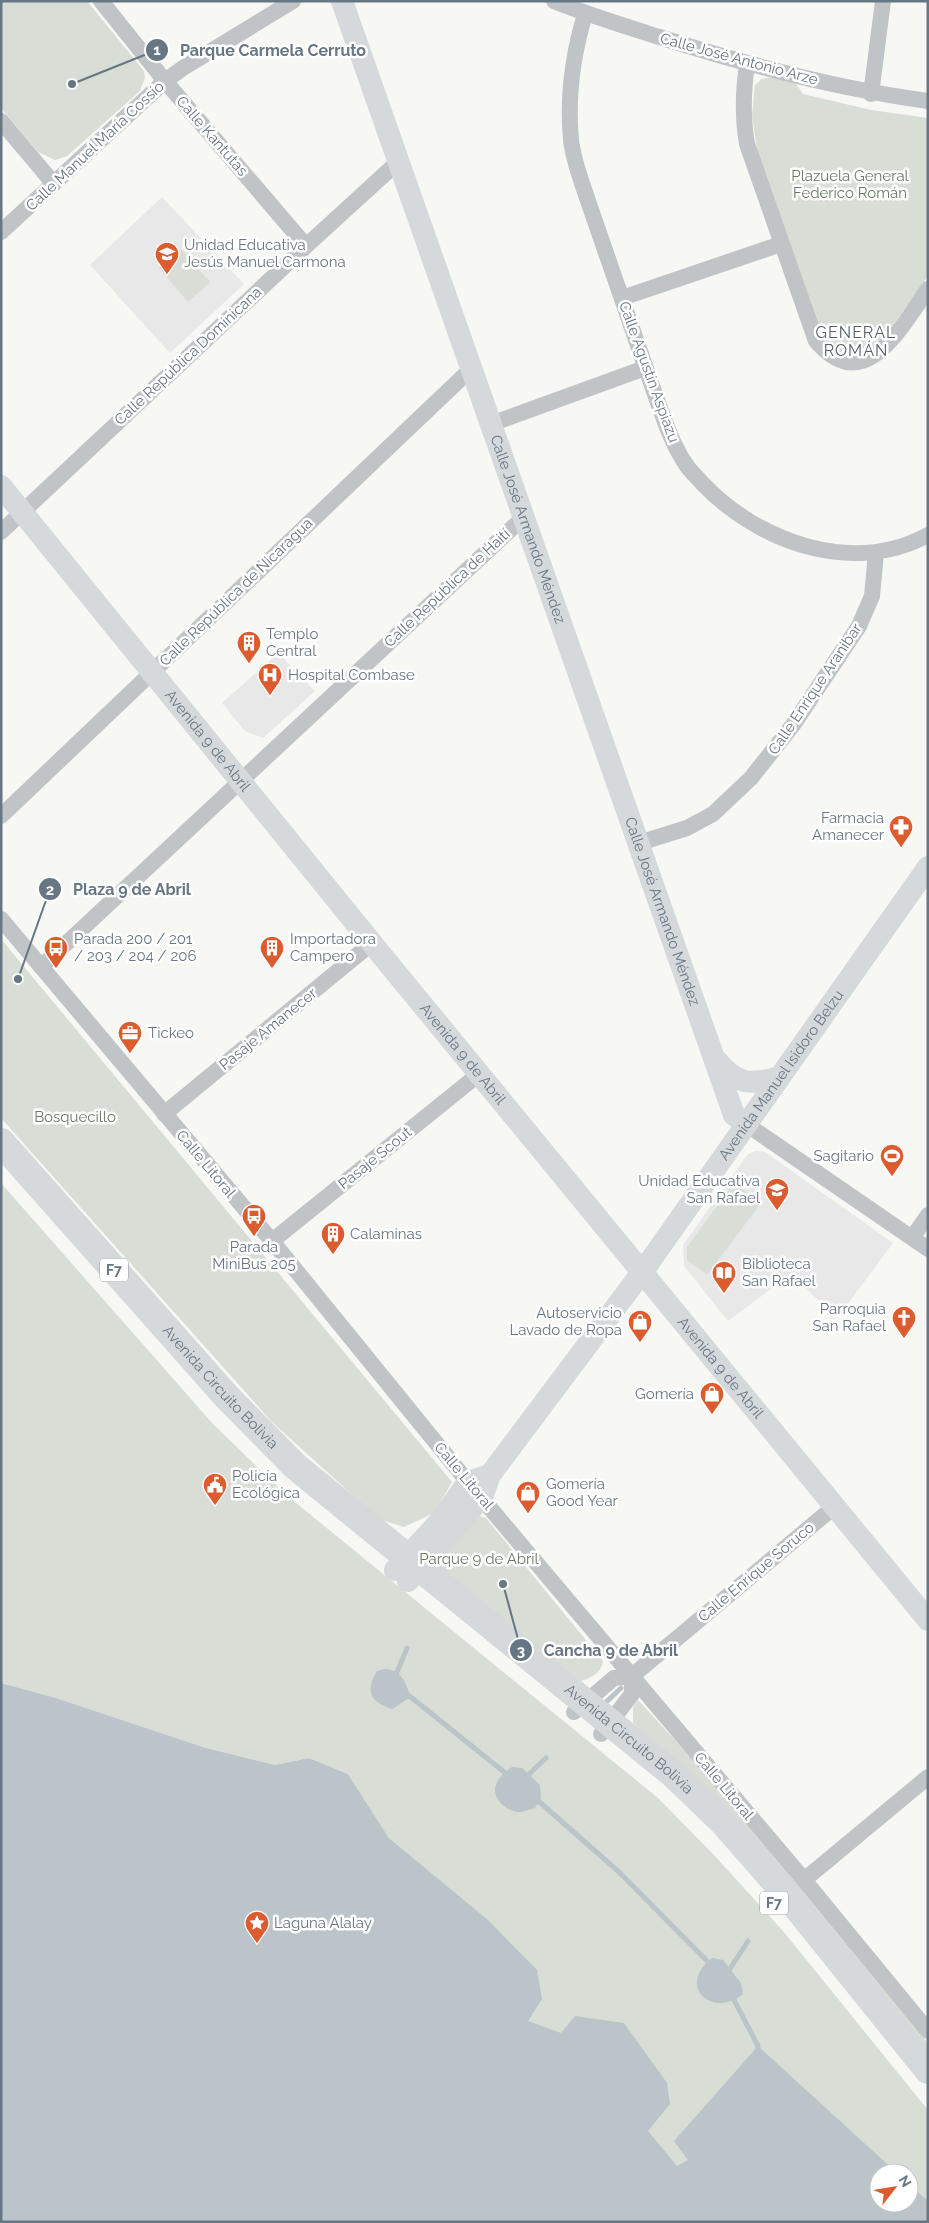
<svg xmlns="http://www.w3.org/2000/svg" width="929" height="2223" viewBox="0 0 929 2223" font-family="Raleway,sans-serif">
	<rect width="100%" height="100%" fill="#f7f7f4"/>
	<path fill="#e7e8e7" d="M 162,197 L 244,284 L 170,353 L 90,265 Z
		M 278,653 L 315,691 L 263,738 L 245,731 L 222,703 Z
		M 756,1151 L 765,1152 L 893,1243 L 838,1317 L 790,1275 L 728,1321 L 684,1266 L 683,1245 L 748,1154 Z"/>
	<path fill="#d8ddd5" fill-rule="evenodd" d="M 1,1 L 87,1 L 144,71 L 145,78 L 140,91 L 67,156 L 55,160 L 38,152 L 1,108 Z
		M 772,77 L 794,81 L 803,94 L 871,110 L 928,118 L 928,276 L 880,343 L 864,352 L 853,354 L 837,350 L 826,343 L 819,332 L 757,150 L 752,116 L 755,85 L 762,79 Z
		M 181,249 L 210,282 L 188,302 L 159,268 Z
		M 1,939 L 452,1482 L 434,1513 L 404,1527 L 379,1519 L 272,1422 L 1,1118 Z
		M 1,1183 L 213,1424 L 285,1494 L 658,1798 L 713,1854 L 783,1931 L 928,2110 L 928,2222 L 617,2222 L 559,2109 L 487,1919 L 389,1838 L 348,1774 L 309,1758 L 275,1765 L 206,1748 L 56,1698 L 1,1683 ZM 879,2173 L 909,2173 L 909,2203 L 879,2203 Z
		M 734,1183 L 761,1203 L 707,1275 L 687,1260 L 687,1247 Z
		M 479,1516 L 486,1518 L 603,1661 C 601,1673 593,1677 581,1681 L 434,1564 Z
		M 638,1700 L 707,1775 L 928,2043 L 928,2057 L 690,1774 L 633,1723 L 633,1707 Z"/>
	<path fill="#bac4c9" d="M 385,1669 C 402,1670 405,1682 411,1697 L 392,1709 C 370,1702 365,1691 377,1671 Z
		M 1,1683 L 56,1698 L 206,1748 L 275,1765 L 309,1758 L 348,1774 L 389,1838 L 487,1919 L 537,1970 L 542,1999 L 528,2021 L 561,2033 L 575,2016 L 624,2023 L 667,2083 L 670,2104 L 648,2131 L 677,2166 L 688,2160 L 674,2141 L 758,2046 L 897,2173 L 879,2173 L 879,2203 L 909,2203 L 909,2184 L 928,2201 L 928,2222 L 1,2222 Z
		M 512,1767 L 522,1768 L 540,1785 L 541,1798 L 535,1808 C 530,1809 524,1812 519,1812 C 506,1812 491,1797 496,1785 C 499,1776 505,1772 512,1767 Z
		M 712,1958 L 723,1960 L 741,1983 L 743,1994 C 714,2019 675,1987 712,1958 Z"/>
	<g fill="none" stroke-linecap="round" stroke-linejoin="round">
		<path stroke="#bac4c9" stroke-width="5" d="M 395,1677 L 407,1648
			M 407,1694 L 509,1776
			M 603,1705 L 621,1688
			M 524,1779 L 546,1758
			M 535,1798 L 619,1872 L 712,1966
			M 728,1972 L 748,1941
			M 732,1996 L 758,2046 L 757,2051"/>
		<path stroke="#c0c4c7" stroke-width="16" d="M 101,1 L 165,81 L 306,246
			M 554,1 C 591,16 628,27 666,39 C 751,66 839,89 928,101
			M 585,14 C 573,54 567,97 571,140 C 573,159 581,180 587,198 C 596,224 605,250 614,276 C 628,316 641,355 655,394 C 664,419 672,445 687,466 C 691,472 697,477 702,483 C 758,542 852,576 928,535
			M 747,64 C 743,92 742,116 747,144 L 816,341 C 865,398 901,327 928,289
			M 871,94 L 883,1
			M 1,121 L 54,184
			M 1,232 L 165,81 L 183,68 L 293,1
			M 622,298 L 781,244
			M 491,424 L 645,368
			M 1,532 L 306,246 L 398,162
			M 1,816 L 471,369
			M 639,843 L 687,828 L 713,814 L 751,778 L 793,725 L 859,626 L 872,596 L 876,553
			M 1,919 L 272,1241 L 468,1482 L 804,1880 L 928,2031
			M 41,967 L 524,517
			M 164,1114 L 372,943
			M 746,1124 L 928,1249
			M 912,1238 L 928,1215
			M 272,1241 L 479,1074
			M 574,1712 L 614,1678 L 632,1676 L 834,1507
			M 601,1734 L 632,1694 L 632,1676
			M 804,1880 L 928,1777"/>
		<g stroke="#d5d9dc" stroke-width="22">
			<path id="s1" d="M 342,1 L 734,1115 L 746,1124"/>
			<path id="s2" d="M 1,486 L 388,963 L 928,1620"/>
			<path d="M 716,1060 C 737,1084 749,1086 779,1077"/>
			<path d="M 395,1570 L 441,1520 L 468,1482 L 490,1475"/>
			<path id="s3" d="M 408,1581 L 482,1497 L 490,1475 L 643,1271 L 928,867"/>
		</g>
		<path stroke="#d5d9dc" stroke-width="28" id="s4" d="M 1,1142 L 227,1397 L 295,1466 L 673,1774 L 724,1823 L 787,1895 L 928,2070"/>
	</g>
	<defs>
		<symbol id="school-pin" viewBox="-11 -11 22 30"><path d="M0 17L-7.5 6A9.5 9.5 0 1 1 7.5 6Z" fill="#dc5b2f" stroke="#fff"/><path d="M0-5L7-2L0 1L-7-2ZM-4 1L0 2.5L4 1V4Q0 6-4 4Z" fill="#fff"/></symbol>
		<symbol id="building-pin" viewBox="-11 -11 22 30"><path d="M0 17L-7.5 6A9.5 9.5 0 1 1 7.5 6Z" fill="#dc5b2f" stroke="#fff"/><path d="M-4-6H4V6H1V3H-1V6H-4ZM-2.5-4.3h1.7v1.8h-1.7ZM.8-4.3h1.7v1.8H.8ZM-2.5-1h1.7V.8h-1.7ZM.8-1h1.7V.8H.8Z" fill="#fff"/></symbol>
		<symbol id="hospital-pin" viewBox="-11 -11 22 30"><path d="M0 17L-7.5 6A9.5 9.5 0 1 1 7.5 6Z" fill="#dc5b2f" stroke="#fff"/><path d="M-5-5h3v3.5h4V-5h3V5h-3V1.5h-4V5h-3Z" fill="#fff"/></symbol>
		<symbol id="pharmacy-pin" viewBox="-11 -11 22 30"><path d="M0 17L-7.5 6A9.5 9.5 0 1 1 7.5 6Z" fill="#dc5b2f" stroke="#fff"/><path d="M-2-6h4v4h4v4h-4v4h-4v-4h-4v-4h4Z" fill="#fff"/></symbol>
		<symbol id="bus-pin" viewBox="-11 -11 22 30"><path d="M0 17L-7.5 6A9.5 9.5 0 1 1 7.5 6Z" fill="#dc5b2f" stroke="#fff"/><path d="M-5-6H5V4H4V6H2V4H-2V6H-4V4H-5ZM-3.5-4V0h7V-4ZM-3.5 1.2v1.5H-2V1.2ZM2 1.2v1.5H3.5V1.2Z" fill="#fff"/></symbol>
		<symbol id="office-pin" viewBox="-11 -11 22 30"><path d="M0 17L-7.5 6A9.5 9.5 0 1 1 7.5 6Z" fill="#dc5b2f" stroke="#fff"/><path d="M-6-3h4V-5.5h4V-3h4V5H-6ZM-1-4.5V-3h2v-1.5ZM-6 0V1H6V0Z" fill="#fff"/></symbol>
		<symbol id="stadium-pin" viewBox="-11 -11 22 30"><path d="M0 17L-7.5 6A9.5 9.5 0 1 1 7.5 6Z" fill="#dc5b2f" stroke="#fff"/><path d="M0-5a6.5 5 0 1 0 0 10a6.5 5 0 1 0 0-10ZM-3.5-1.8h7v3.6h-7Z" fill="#fff"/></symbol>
		<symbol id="library-pin" viewBox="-11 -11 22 30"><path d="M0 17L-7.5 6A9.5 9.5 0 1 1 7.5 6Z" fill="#dc5b2f" stroke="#fff"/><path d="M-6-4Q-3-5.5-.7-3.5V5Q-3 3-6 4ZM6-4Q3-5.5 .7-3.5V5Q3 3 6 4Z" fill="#fff"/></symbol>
		<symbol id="church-pin" viewBox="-11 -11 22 30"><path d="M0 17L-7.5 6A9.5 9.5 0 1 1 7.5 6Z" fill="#dc5b2f" stroke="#fff"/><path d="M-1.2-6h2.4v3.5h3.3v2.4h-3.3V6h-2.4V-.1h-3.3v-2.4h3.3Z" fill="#fff"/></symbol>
		<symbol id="shop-pin" viewBox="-11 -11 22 30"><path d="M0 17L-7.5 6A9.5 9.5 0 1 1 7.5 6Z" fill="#dc5b2f" stroke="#fff"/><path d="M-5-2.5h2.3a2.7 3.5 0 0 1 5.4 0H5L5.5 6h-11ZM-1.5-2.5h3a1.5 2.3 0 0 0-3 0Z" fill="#fff"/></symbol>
		<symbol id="civic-pin" viewBox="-11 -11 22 30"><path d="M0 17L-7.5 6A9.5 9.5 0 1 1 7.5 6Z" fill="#dc5b2f" stroke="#fff"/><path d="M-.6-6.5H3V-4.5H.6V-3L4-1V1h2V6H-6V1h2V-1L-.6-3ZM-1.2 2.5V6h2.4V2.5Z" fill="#fff"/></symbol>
		<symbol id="sight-pin" viewBox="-11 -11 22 30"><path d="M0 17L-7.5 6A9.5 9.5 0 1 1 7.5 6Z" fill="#dc5b2f" stroke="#fff"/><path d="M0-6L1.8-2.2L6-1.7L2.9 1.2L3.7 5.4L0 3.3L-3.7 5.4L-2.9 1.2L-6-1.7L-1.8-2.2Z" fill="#fff"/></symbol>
	</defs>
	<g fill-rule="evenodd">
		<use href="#school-pin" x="153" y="240" width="28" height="38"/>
		<use href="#building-pin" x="235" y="629" width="28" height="38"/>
		<use href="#hospital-pin" x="256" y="661" width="28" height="38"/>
		<use href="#pharmacy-pin" x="887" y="813" width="28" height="38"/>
		<use href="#bus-pin" x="42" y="934" width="28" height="38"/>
		<use href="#building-pin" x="258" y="934" width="28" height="38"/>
		<use href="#office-pin" x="116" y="1019" width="28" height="38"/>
		<use href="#stadium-pin" x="878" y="1142" width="28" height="38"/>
		<use href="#school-pin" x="763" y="1176" width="28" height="38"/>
		<use href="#bus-pin" x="240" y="1202" width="28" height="38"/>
		<use href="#building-pin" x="319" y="1220" width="28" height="38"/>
		<use href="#library-pin" x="710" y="1259" width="28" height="38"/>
		<use href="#church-pin" x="890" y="1304" width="28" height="38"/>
		<use href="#shop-pin" x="626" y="1308" width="28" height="38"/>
		<use href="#shop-pin" x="698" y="1380" width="28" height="38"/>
		<use href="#civic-pin" x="201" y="1471" width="28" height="38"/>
		<use href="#shop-pin" x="514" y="1479" width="28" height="38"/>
		<use href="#sight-pin" x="243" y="1909" width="28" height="38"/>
	</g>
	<g text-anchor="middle" stroke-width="5" stroke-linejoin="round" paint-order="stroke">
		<g fill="#fff" stroke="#959fa8" stroke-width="1">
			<rect x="100" y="1258.5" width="28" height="23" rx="4"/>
			<rect x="760" y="1891.5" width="28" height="23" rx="4"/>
		</g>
		<g font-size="14" font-weight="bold" fill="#677683">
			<text x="114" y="1275">F7</text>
			<text x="774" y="1908">F7</text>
		</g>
		<g font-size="15" fill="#677683" stroke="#fff">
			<text transform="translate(739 59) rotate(15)" y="5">Calle José Antonio Arze</text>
			<text transform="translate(212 136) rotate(49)" y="5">Calle Kantutas</text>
			<text transform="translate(95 146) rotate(-43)" y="5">Calle Manuel María Cossío</text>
			<text transform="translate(188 356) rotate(-43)" y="5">Calle República Dominicana</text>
			<text transform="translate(649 372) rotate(70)" y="5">Calle Agustín Aspiazu</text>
			<text dy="5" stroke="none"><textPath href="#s1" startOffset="560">Calle José Armando Méndez</textPath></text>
			<text transform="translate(447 588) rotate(-43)" y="5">Calle República de Haití</text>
			<text transform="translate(236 592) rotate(-44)" y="5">Calle República de Nicaragua</text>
			<text transform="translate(815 689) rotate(-56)" y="5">Calle Enrique Aranibar</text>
			<text dy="5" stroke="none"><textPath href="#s2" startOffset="328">Avenida 9 de Abril</textPath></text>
			<text dy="5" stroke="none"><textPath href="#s1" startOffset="965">Calle José Armando Méndez</textPath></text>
			<text transform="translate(268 1029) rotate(-39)" y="5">Pasaje Amanecer</text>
			<text dy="5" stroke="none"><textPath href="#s2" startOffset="732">Avenida 9 de Abril</textPath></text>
			<text dy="5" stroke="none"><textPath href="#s3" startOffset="630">Avenida Manuel Isidoro Belzu</textPath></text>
			<text transform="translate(375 1158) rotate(-39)" y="5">Pasaje Scout</text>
			<text transform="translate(206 1164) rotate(50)" y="5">Calle Litoral</text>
			<text dy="5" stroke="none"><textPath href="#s2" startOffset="1138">Avenida 9 de Abril</textPath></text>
			<text dy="5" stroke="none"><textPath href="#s4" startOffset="329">Avenida Circuito Bolivia</textPath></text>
			<text transform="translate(464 1476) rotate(50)" y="5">Calle Litoral</text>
			<text transform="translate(756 1572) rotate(-40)" y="5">Calle Enrique Soruco</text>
			<text dy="5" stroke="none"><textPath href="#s4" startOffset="869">Avenida Circuito Bolivia</textPath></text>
			<text transform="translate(724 1786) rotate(50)" y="5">Calle Litoral</text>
		</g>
		<g font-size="15" fill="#697b65" stroke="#fff">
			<text x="850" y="181">Plazuela General<tspan x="850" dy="17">Federico Román</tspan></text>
			<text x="75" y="1122">Bosquecillo</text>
			<text x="479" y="1564">Parque 9 de Abril</text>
		</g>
		<g font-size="15" fill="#677683" stroke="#fff" text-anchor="start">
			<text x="184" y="250">Unidad Educativa<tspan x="184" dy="17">Jesús Manuel Carmona</tspan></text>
			<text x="266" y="639">Templo<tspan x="266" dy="17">Central</tspan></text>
			<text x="288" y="680">Hospital Combase</text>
			<text x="884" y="823" text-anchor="end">Farmacia<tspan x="884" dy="17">Amanecer</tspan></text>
			<text x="74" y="944">Parada 200 / 201<tspan x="74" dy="17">/ 203 / 204 / 206</tspan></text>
			<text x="290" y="944">Importadora<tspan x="290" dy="17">Campero</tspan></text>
			<text x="148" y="1038">Tickeo</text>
			<text x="874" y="1161" text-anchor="end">Sagitario</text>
			<text x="760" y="1186" text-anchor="end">Unidad Educativa<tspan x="760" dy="17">San Rafael</tspan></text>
			<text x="350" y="1239">Calaminas</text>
			<text x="254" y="1252" text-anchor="middle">Parada<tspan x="254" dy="17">MiniBus 205</tspan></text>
			<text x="742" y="1269">Biblioteca<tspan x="742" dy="17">San Rafael</tspan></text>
			<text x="886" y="1314" text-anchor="end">Parroquia<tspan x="886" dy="17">San Rafael</tspan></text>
			<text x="622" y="1318" text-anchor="end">Autoservicio<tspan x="622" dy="17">Lavado de Ropa</tspan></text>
			<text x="694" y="1399" text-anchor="end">Gomería</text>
			<text x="232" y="1481">Policía<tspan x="232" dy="17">Ecológica</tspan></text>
			<text x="546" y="1489">Gomería<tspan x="546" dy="17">Good Year</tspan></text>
			<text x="274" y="1928">Laguna Alalay</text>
		</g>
		<g font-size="16" letter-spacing="1" fill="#545f69" stroke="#fff">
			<text x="856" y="338">GENERAL<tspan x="856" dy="18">ROMÁN</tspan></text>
		</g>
	</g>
	<path fill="none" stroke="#677683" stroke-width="2" d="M72 84L157 50M18 979L50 889M503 1584L521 1650"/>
	<g fill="#677683" stroke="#fff" stroke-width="2">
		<circle cx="72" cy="84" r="5"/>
		<circle cx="18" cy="979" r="5"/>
		<circle cx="503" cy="1584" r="5"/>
		<circle cx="157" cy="50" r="12"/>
		<circle cx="50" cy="889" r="12"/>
		<circle cx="521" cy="1650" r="12"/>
	</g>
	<g font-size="15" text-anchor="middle" font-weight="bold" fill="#fff">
		<text x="157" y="55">1</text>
		<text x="50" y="895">2</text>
		<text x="521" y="1656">3</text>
	</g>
	<g font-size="16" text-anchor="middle" font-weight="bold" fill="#677683" stroke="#fff" stroke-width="5" stroke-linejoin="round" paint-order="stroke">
		<text x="273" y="56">Parque Carmela Cerruto</text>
		<text x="132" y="895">Plaza 9 de Abril</text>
		<text x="611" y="1656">Cancha 9 de Abril</text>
	</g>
	<rect width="929" height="2223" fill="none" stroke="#677683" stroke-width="5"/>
	<g transform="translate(894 2188) rotate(59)"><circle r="24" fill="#ffffff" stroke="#c2c8cd"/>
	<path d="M0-4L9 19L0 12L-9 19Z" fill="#dc5b2f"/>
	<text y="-8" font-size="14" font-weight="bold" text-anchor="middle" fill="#677683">N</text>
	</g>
</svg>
